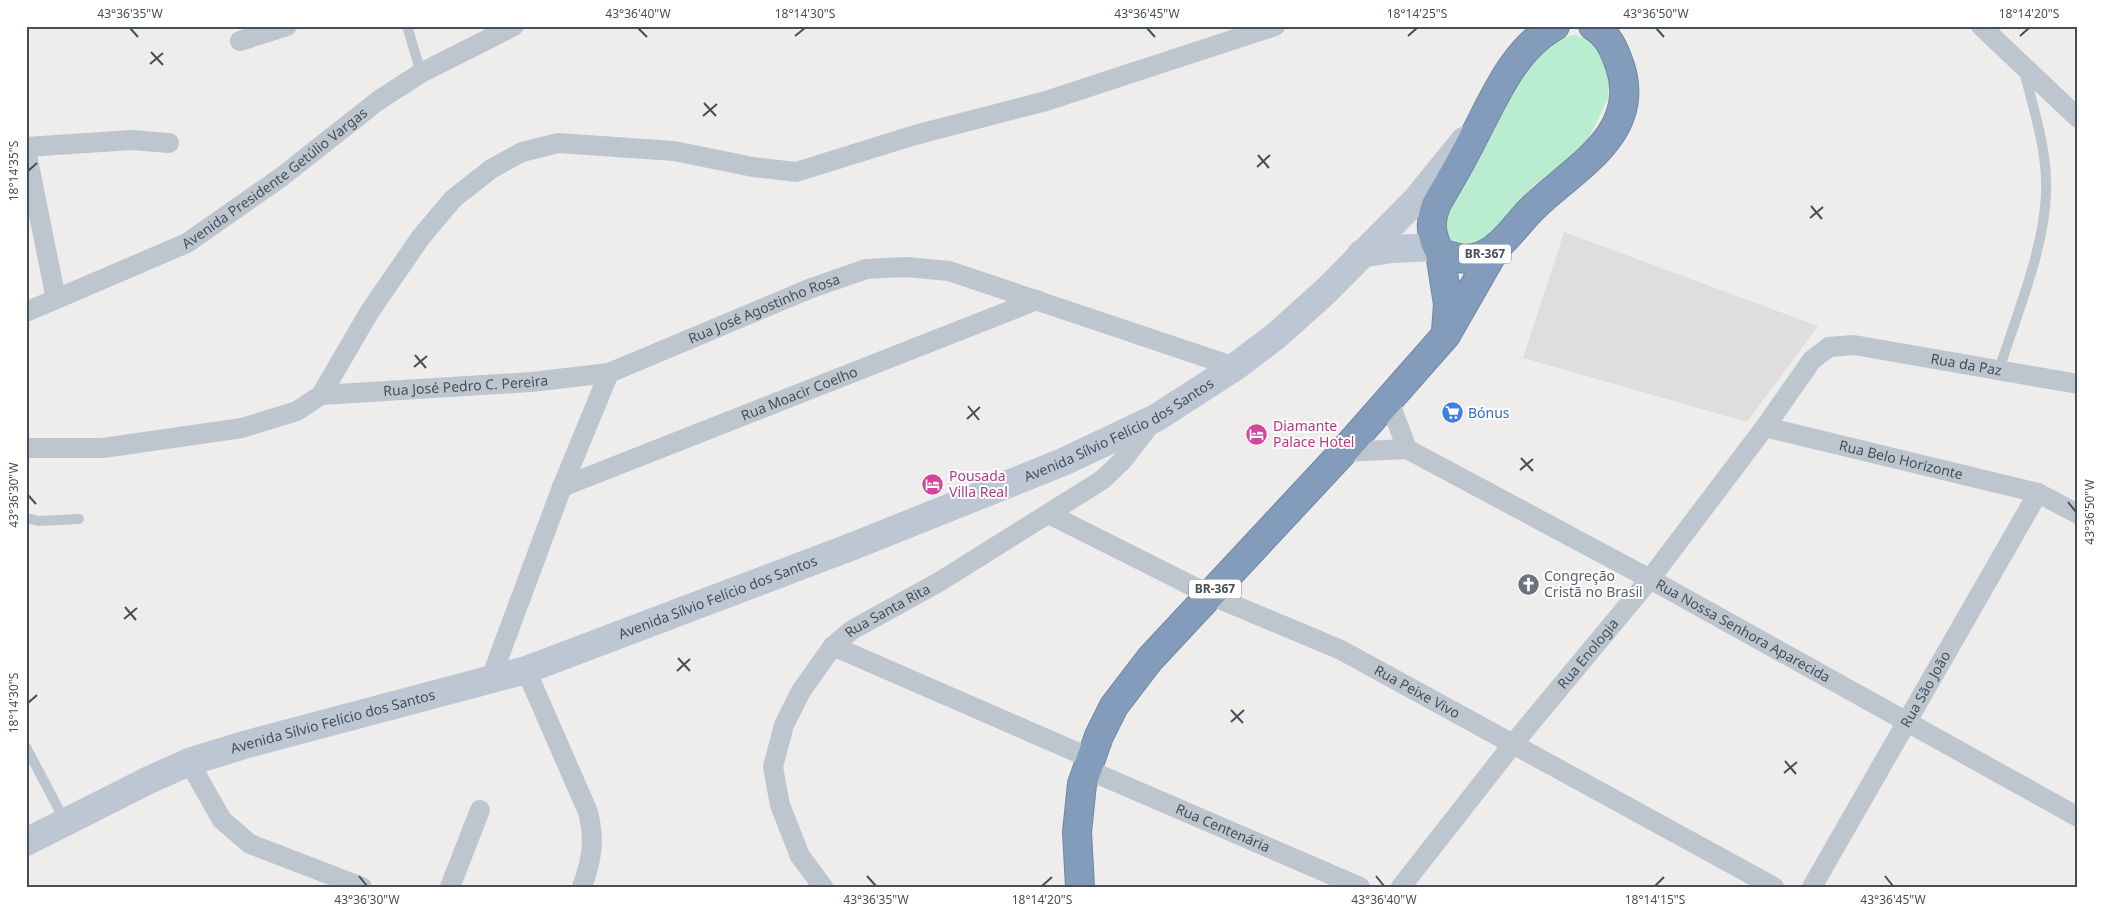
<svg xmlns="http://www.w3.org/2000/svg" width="2104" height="913" viewBox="0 0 2104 913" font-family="'Noto Sans',sans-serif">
	<rect width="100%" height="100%" fill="#efecec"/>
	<path fill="#e0ddde" d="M 1564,232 L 1818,326 L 1747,422 L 1523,358 Z"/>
	<path fill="#baedd0" d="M 1575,35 L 1588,39 L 1601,49 L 1609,63 L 1608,99 L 1587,141 L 1569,158 L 1533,186 L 1486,241 L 1461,251 L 1447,250 L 1439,215 L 1512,87 L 1552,39 Z"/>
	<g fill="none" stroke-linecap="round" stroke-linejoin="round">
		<defs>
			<path id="highway" d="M 1555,26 C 1512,50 1493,101 1471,142 C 1460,164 1448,184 1436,205 C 1429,224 1431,235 1440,253 C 1454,257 1466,262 1481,256 C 1504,247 1518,221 1536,205 C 1576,167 1642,133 1620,66 C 1614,49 1609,36 1593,26
				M 1440,253 L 1448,304 L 1446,331
				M 1080,887 L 1077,832 L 1082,784 L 1099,736 L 1114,706 L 1150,659 L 1343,452 L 1446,335 L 1497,246"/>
		</defs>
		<use href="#highway" stroke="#6f87a7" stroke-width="30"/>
		<path stroke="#bdc6cf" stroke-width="10" d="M 407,26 L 421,73
			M 1999,370 C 2016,316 2044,250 2046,194 C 2048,152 2034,111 2024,71
			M 26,518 L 39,521 L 79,519
			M 26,747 L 65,821"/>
		<g stroke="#bdc6cf" stroke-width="20">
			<path d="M 1981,26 L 2078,118"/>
			<path d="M 240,41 L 287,26"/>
			<path d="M 26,147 L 132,140 L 169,143"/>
			<path d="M 26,150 L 56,299"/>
			<path id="s1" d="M 26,312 L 187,243 L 280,178 L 379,100 L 421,73 L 514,26"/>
			<path id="s2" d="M 321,395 L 531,382 L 609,373"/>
			<path d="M 1389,401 L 1407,449"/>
			<path id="s3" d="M 1765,427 L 2038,493 L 2078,514"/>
			<path d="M 26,448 L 103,448 L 242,428 L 297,411 L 321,395 L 370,311 L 421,237 L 453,199 L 491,169 L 522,152 L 558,143 L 674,151 L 753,167 L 796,172 L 915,135 L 1046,101 L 1275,26"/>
			<path id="s4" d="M 1343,452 L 1407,449 L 1650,579 L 2078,817"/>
			<path id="s5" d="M 562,487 L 1037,300"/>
			<path id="s6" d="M 1049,514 L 1210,595 L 1341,650 L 1774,887"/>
			<path d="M 833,646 L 1090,758"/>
			<path d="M 526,670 L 588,812 C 595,840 592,860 582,887"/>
			<path id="s7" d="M 491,678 L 562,487 L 609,373 L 809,289 L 866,269 L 906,267 L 949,271 L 1235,367"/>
			<path d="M 189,762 L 222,820 L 250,844 L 362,887"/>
			<path id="s8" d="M 1086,769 L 1360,887"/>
			<path d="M 450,887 L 480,810"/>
			<path id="s9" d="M 823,887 L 800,856 L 780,805 L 773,767 L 784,725 L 801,691 L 833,646 L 852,630 L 939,582 L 1102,480 L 1123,460 L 1153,421"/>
			<path id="s10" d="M 1401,887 L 1513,744 L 1650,579 L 1765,427 L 1812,360 L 1829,347 L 1854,345 L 2078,384"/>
			<path id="s11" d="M 1812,887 L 2038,493"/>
		</g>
		<g stroke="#bdc7d3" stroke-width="28">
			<path d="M 1361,254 L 1391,249 L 1437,247"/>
			<path id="s12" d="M 26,842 L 149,780 L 189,762 L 244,745 L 526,670 L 856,545 L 1063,462 L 1156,418 L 1235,367 L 1277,335 L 1326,291 L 1416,200 L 1464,141"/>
		</g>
		<use href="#highway" stroke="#849cbb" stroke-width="28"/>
	</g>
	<path fill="none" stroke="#454f59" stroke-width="2" d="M 130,28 L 138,37M 638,28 L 647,37M 1147,28 L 1155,37M 1656,28 L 1664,37M 795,36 L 805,28M 1408,36 L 1417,28M 2020,36 L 2029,28M 151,52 L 163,65M 150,64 L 163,53M 704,103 L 716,116M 703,116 L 717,104M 1258,155 L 1269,168M 1257,167 L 1270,155M 28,171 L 37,163M 1811,206 L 1822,219M 1810,218 L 1823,207M 415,355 L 426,368M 414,367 L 427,356M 968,406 L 979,420M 967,419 L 980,407M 1521,458 L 1533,471M 1520,470 L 1533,459M 28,495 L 36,504M 2068,502 L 2076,512M 125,607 L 136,620M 124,619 L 137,608M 678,658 L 690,671M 677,671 L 690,659M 28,703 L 37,695M 1231,710 L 1243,723M 1231,722 L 1244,710M 1785,761 L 1796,774M 1784,773 L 1797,762M 359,876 L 367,886M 867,876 L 876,886M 1376,876 L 1384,886M 1885,876 L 1893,886M 1042,886 L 1052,877M 1655,886 L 1664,877"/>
	<defs>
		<symbol id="supermarket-disc" viewBox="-11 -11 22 22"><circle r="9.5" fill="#3f7fe0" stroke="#fff"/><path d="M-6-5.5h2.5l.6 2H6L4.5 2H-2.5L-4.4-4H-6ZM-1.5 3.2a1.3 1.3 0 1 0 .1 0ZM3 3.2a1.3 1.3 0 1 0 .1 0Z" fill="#fff"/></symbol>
		<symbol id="hotel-disc" viewBox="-11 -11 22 22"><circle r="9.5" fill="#d1479c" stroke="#fff"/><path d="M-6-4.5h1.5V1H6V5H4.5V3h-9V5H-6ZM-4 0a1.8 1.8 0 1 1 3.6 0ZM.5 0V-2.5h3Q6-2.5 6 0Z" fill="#fff"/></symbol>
		<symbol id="church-disc" viewBox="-11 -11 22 22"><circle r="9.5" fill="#6b7280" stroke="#fff"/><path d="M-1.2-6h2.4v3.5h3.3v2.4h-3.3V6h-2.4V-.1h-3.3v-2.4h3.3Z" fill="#fff"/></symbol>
	</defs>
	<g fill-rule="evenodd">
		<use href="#supermarket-disc" x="1440" y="400" width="25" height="25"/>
		<use href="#hotel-disc" x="1244" y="422" width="25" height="25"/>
		<use href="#hotel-disc" x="920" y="472" width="25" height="25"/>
		<use href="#church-disc" x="1516" y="572" width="25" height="25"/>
	</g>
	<g text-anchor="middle" stroke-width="4" stroke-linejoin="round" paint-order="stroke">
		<g fill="#fff" stroke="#7d848b" stroke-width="1">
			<rect x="1459" y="244.5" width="52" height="19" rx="4"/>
			<rect x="1189" y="579.5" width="52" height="19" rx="4"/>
		</g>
		<g font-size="12" font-weight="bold" fill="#454f59">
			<text x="1485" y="258">BR-367</text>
			<text x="1215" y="593">BR-367</text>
		</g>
		<g font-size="14" fill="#454f59" stroke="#fff">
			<text dy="5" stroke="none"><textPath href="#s1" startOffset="284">Avenida Presidente Getúlio Vargas</textPath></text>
			<text dy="5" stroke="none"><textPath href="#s7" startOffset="495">Rua José Agostinho Rosa</textPath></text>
			<text dy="5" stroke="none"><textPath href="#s10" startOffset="829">Rua da Paz</textPath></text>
			<text dy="5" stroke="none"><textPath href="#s2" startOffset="145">Rua José Pedro C. Pereira</textPath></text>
			<text dy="5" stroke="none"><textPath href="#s5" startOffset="255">Rua Moacir Coelho</textPath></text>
			<text dy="5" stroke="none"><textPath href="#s12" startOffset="1171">Avenida Sílvio Felício dos Santos</textPath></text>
			<text dy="5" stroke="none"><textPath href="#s3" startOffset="140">Rua Belo Horizonte</textPath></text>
			<text dy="5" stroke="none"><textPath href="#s12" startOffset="736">Avenida Sílvio Felício dos Santos</textPath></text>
			<text dy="5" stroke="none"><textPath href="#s9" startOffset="334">Rua Santa Rita</textPath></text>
			<text dy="5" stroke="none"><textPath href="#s4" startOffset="446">Rua Nossa Senhora Aparecida</textPath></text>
			<text dy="5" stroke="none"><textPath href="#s10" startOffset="299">Rua Enologia</textPath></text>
			<text dy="5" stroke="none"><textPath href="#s11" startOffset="228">Rua São João</textPath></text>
			<text dy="5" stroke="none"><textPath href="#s6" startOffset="409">Rua Peixe Vivo</textPath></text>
			<text dy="5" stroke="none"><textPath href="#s12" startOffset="331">Avenida Sílvio Felício dos Santos</textPath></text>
			<text dy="5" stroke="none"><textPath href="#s8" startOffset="149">Rua Centenária</textPath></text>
		</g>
		<g font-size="14" fill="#366cbe" stroke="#fff" text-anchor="start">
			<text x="1468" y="418">Bónus</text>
		</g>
		<g font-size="14" fill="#b23c85" stroke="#fff" text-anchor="start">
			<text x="1273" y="431">Diamante<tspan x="1273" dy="16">Palace Hotel</tspan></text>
			<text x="949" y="481">Pousada<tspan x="949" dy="16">Villa Real</tspan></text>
		</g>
		<g font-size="14" fill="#5b616d" stroke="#fff" text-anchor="start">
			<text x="1544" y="581">Congreção<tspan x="1544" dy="16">Cristã no Brasil</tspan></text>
		</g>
	</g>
	<rect width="2104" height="913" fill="none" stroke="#ffffff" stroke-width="55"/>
	<rect x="28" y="28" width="2048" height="858" fill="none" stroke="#454f59" stroke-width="2"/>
	<g font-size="12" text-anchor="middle" fill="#454f59">
		<text x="130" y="18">43°36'35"W</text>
		<text x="638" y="18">43°36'40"W</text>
		<text x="805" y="18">18°14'30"S</text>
		<text x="1147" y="18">43°36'45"W</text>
		<text x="1417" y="18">18°14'25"S</text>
		<text x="1656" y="18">43°36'50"W</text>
		<text x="2029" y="18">18°14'20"S</text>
		<text transform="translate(14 171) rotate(-90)" y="4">18°14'35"S</text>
		<text transform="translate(14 495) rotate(-90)" y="4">43°36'30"W</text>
		<text transform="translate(2090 512) rotate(-90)" y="4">43°36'50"W</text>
		<text transform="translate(14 703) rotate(-90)" y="4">18°14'30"S</text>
		<text x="367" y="904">43°36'30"W</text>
		<text x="876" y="904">43°36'35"W</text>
		<text x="1042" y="904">18°14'20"S</text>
		<text x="1384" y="904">43°36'40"W</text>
		<text x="1655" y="904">18°14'15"S</text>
		<text x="1893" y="904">43°36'45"W</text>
	</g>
</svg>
